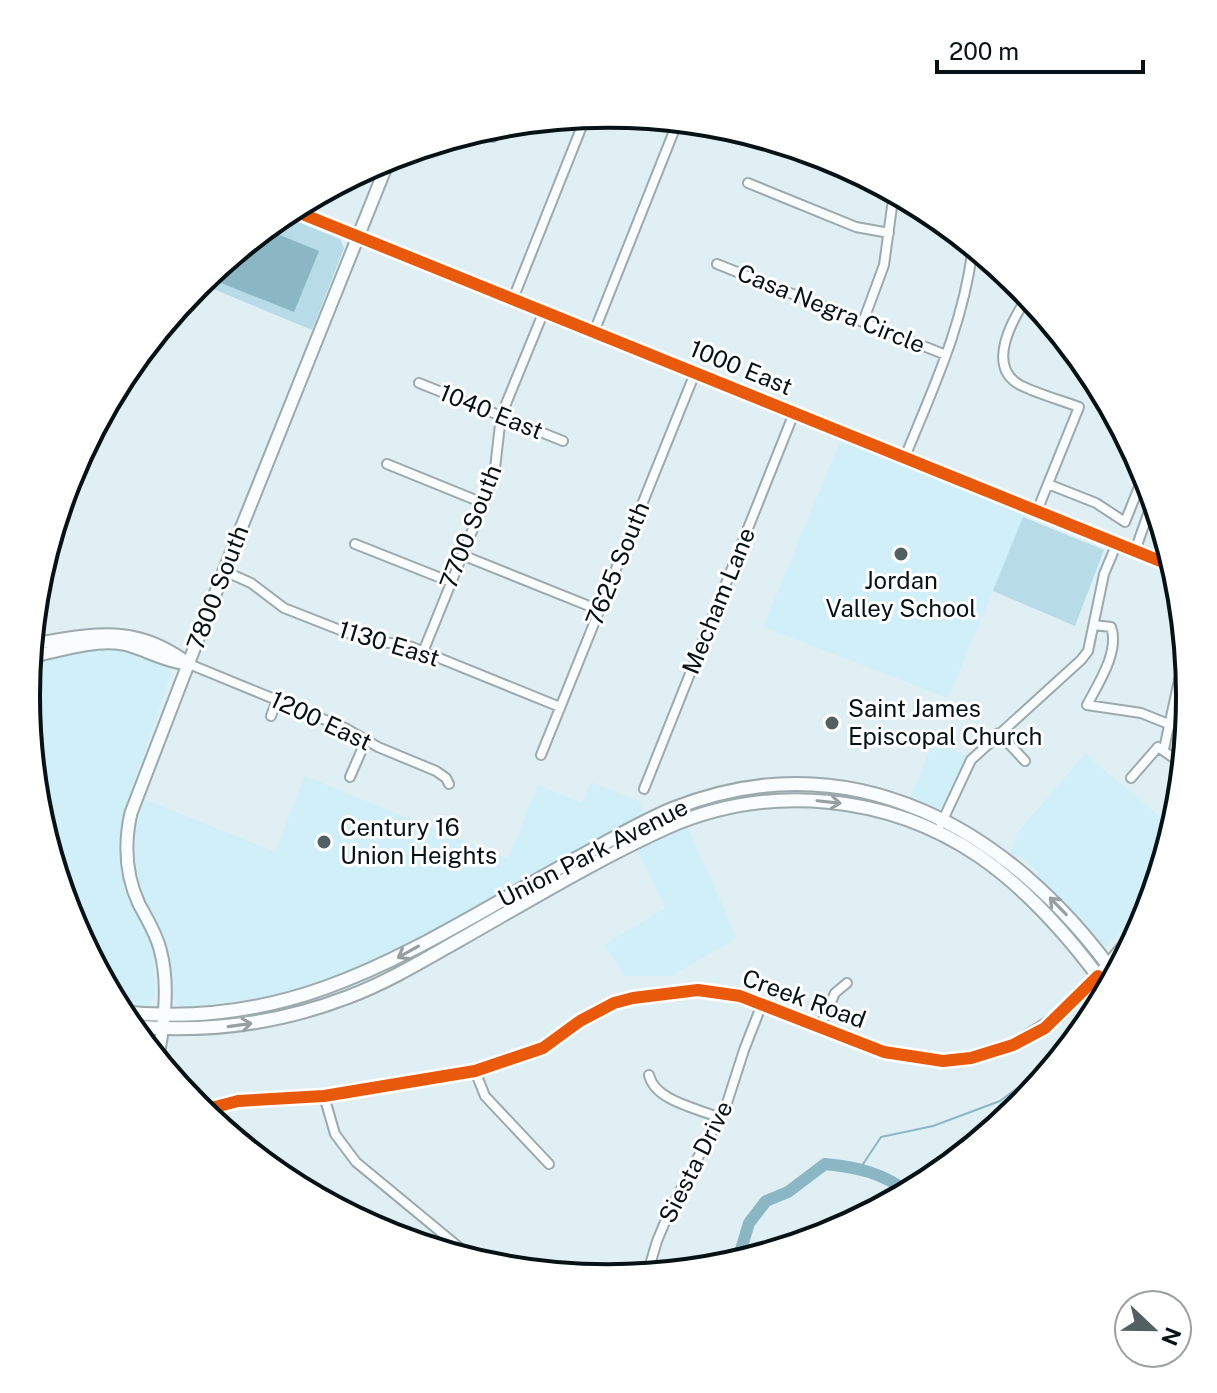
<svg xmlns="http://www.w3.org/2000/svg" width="1217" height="1393" viewBox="0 0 1217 1393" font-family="'Public Sans',sans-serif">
	<rect width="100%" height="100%" fill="#e0eff4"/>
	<path fill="#d0eff9" d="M 841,439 L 1025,514 L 948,698 L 763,627 Z
		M 99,647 L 129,650 L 164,664 L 170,669 L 171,674 L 125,809 L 120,842 L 120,863 L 129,897 L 151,941 L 154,956 L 155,996 L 148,1006 L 115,1003 L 70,919 L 37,810 L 26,696 L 29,661 Z
		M 934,740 L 966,756 L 944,804 L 938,808 L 910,799 Z
		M 1085,754 L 1174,828 L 1156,889 L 1135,917 L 1107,946 L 1101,945 L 1040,879 L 1038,872 L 1021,858 L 1010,853 L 1017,833 Z
		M 305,776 L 508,859 L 538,785 L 582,803 L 591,782 L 639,801 L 645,815 L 371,964 L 321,984 L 278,996 L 181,1008 L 172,999 L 166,944 L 143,893 L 136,873 L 135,831 L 144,799 L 275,852 Z
		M 687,826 L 737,938 L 671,976 L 624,976 L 605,944 L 665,908 L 634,842 Z"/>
	<path fill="#b7dbe7" d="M 281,215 L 340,239 L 344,248 L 312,330 L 199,283 Z
		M 1023,517 L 1104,550 L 1075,626 L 993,591 Z"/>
	<path fill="#8bb7c4" d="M 265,229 L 319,251 L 294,312 L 206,277 Z"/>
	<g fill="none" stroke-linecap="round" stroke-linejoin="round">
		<path stroke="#8bb7c4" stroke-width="2" d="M 861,1167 L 881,1137 L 933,1126 L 1000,1101 L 1028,1080 L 1045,1078"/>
		<path stroke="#8bb7c4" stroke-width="12" d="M 737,1263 L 749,1223 L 766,1201 L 788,1192 L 825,1164 C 857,1167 883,1173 909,1193"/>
		<defs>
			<path id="street" d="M 493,137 L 498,125
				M 748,183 L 856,227 L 889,233
				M 717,264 L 946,355
				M 1029,295 C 1013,318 985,366 1020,385 C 1038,394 1060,400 1079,407 L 1037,511
				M 513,299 L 586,116
				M 863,322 L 884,265 L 894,192
				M 594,332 L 678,121
				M 419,383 L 563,441
				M 905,457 C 934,386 964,323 973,246
				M 387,464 L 483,503
				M 1048,484 L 1096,503 L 1125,522 L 1145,472
				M 355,544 L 451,582
				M 1135,551 L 1154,497
				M 462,555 L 599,610
				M 224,571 L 251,583 L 284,608 L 368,641 L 400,644 L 412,647 L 560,707
				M 1094,625 L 1111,627 C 1120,651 1098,684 1087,705 L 1141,713 L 1171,725
				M 423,652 L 494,477 L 501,416 L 544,311
				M 189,664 L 345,728 L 378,747 L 436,771 L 446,778 L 449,784
				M 271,716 L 277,700
				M 999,733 L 1025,761
				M 1164,749 L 1186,648
				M 541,755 L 695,373
				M 350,777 L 366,740
				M 1131,778 L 1158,747 L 1184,765
				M 644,789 L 794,413
				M 941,824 L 971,760 L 1081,660 L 1088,651 L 1104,574 L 1117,543
				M 820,1027 L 835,993 L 847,983
				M 475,1071 L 485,1096 L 549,1164
				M 649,1075 C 655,1101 697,1108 720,1118
				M 324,1096 L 335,1134 L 356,1162 L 477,1262
				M 647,1275 L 657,1241 L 670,1210 L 727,1103 L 744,1050 L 762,1004"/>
			<path id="secondary" d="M 290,209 L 1175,567
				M 31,644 C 93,635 134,622 189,664
				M 30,657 C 59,651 93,639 123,644 C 146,649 161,661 188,664
				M 157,1061 C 164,1025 170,985 160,949 C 156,933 147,919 139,904 C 126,876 124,844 131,813 L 224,571 L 390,157
				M 200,1111 L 238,1101 L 324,1096 L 475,1071 L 543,1048 L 580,1021 L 614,1003 L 633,998 L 698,990 L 740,996 L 884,1052 L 943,1061 L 971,1058 L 1013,1045 L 1058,1017 L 1108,965 L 1147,918"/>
			<path id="primary" d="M 120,1012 C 307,1033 426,939 581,856 C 611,840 641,822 672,809 C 853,737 1011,830 1116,976
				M 129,1026 C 204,1033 278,1024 348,997 C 388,982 424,960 461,939 C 528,901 597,859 668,827 C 769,783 888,794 979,856 C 1030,891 1073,941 1109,991"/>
		</defs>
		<use href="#street" stroke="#9ca9ad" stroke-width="12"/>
		<use href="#secondary" stroke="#9ca9ad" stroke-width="15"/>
		<use href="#primary" stroke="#9ca9ad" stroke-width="16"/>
		<use href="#street" stroke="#fafdfd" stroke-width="8"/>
		<use href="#secondary" stroke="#fafdfd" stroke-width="11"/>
		<use href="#primary" stroke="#fafdfd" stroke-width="12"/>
		<defs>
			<path id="cycleway" d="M 290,209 L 1175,567
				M 200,1111 L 238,1101 L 324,1096 L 475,1071 L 543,1048 L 580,1021 L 614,1003 L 633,998 L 698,990 L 740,996 L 884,1052 L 943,1061 L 971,1058 L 1013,1045 L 1045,1028 L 1098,976"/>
		</defs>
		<use href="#cycleway" stroke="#fff" stroke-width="17"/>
		<use href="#cycleway" stroke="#e8590c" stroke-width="12"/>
	</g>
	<defs><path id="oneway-shaft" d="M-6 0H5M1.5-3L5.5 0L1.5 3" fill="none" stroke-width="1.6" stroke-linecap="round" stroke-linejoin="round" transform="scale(2)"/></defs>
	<g stroke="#989fa0">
		<use href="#oneway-shaft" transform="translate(829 802) rotate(6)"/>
		<use href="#oneway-shaft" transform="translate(1058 906) rotate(-134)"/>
		<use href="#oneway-shaft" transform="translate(408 952) rotate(151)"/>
		<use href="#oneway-shaft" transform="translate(240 1025) rotate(-8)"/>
	</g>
	<g fill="#525f63" stroke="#fff" stroke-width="3">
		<circle cx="901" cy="554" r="8"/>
		<circle cx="832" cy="723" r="8"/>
		<circle cx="324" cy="842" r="8"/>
	</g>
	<g text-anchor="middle" stroke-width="6" stroke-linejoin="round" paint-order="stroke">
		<g font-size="24" fill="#061215" stroke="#fff">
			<text transform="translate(831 309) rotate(22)" y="8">Casa Negra Circle</text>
			<text transform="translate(741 368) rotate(22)" y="8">1000 East</text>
			<text transform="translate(491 412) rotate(22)" y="8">1040 East</text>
			<text transform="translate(471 527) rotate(-69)" y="8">7700 South</text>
			<text transform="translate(618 564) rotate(-68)" y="8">7625 South</text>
			<text transform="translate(218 588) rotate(-69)" y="8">7800 South</text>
			<text transform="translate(719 601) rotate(-68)" y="8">Mecham Lane</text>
			<text transform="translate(389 644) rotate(17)" y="8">1130 East</text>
			<text transform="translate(321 721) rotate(25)" y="8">1200 East</text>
			<text transform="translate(593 853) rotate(-27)" y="8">Union Park Avenue</text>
			<text transform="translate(804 999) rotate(20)" y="8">Creek Road</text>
			<text transform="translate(696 1162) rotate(-63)" y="8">Siesta Drive</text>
		</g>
		<g font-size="24" fill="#061215" stroke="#fff" text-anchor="start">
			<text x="901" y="589" text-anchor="middle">Jordan<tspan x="901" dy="28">Valley School</tspan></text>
			<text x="848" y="717">Saint James<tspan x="848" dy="28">Episcopal Church</tspan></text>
			<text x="340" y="836">Century 16<tspan x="340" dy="28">Union Heights</tspan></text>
		</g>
	</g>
	<path d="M0 0H1217V1393H0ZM40 696a568 568 0 1 1 1136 0a568 568 0 1 1-1136 0Z" fill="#fff" fill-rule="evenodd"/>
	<path fill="none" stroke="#061215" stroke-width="4" d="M40 696a568 568 0 1 1 1136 0a568 568 0 1 1-1136 0Z"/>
	<g transform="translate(1153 1329) rotate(112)"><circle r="38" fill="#ffffff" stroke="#9ba0a1" stroke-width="2"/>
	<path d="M0-6L14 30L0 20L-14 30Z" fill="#525f63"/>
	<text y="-12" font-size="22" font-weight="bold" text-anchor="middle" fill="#061215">N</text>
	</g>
	<path d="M937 60v12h206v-12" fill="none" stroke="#061215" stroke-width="4"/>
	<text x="949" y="60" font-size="24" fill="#061215" stroke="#ffffff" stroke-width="6" paint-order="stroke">200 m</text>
</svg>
